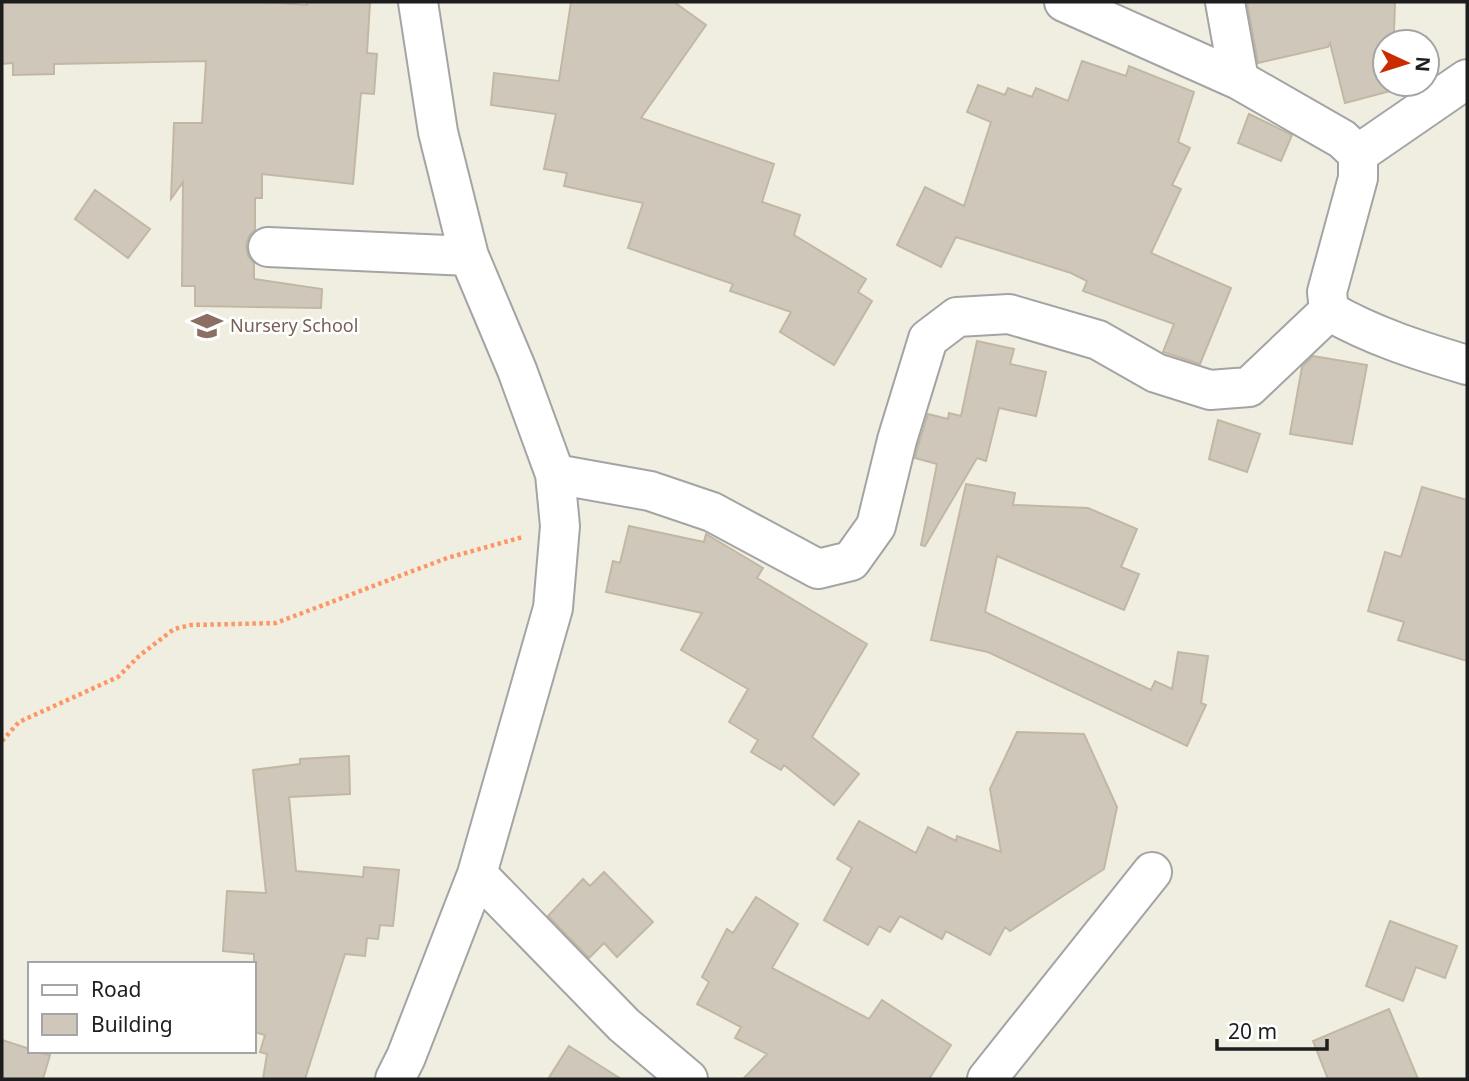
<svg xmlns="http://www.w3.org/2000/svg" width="1469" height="1081" viewBox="0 0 1469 1081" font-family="'Noto Sans',sans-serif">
	<rect width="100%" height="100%" fill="#efeee1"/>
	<path fill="#cfc8ba" stroke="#c2b7a2" stroke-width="2" d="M 2,2 L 264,2 L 307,5 L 307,2 L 370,2 L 367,53 L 377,54 L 374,94 L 361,93 L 353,184 L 262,174 L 262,198 L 255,198 L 255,230 L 249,236 L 246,245 L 248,256 L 254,263 L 254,279 L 322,289 L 321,308 L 195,306 L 195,286 L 182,286 L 183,182 L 171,199 L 174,123 L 202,123 L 206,61 L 54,64 L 54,74 L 13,75 L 13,63 L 2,64 Z
		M 571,2 L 674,2 L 706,25 L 641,118 L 774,164 L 762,202 L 800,215 L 794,235 L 866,279 L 858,292 L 872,301 L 834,365 L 780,332 L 791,312 L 730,291 L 733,284 L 628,248 L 643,203 L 564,186 L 567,173 L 544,169 L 556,114 L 491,105 L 494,73 L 559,81 Z
		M 1247,2 L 1395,2 L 1394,32 L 1400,33 L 1403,42 L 1385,42 L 1385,84 L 1413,85 L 1345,103 L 1330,43 L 1328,47 L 1258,63 Z
		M 1082,61 L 1126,76 L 1129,66 L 1194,92 L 1178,142 L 1190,148 L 1172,185 L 1181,189 L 1151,253 L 1231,288 L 1200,364 L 1163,352 L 1174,324 L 1083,291 L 1087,281 L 1071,273 L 956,237 L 941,267 L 897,245 L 925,187 L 964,206 L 991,122 L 967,112 L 978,85 L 1005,95 L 1008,88 L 1032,97 L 1036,88 L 1068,101 Z
		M 1249,114 L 1292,135 L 1281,161 L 1238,143 Z
		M 95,190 L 150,229 L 128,258 L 75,219 Z
		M 977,341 L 1014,349 L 1010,364 L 1046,372 L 1036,416 L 999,408 L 986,461 L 977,458 L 925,546 L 921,545 L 937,464 L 915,458 L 918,446 L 928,414 L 948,419 L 949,413 L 961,416 Z
		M 1313,356 L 1367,365 L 1352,444 L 1290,434 L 1302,367 Z
		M 1218,420 L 1260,434 L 1247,472 L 1209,459 Z
		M 966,484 L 1015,493 L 1013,505 L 1088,508 L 1137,529 L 1121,567 L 1139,574 L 1124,610 L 997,556 L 985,612 L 1151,690 L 1155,681 L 1172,689 L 1178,652 L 1208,656 L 1201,703 L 1206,705 L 1187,746 L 988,652 L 931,640 Z
		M 1422,487 L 1467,500 L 1467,661 L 1398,640 L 1404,622 L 1368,611 L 1385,552 L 1401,557 Z
		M 629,526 L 704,542 L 706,534 L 763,568 L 757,578 L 867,644 L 812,737 L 859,774 L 834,805 L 784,765 L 781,770 L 751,752 L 758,740 L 729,722 L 748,689 L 681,650 L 702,613 L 606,592 L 613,561 L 620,563 Z
		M 1017,732 L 1084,734 L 1117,807 L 1104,869 L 1010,931 L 1005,927 L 990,955 L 946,931 L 942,939 L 900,916 L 890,932 L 879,926 L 868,945 L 824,920 L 852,868 L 837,859 L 859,821 L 916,853 L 928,827 L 956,841 L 957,836 L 1001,852 L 990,789 Z
		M 349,756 L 350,794 L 289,797 L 296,871 L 363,877 L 364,867 L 399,870 L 393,926 L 380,925 L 378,939 L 367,938 L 365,956 L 345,954 L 305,1079 L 263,1079 L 267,1054 L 260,1052 L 265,1035 L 254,1032 L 254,954 L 223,951 L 227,891 L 266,893 L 253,770 L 300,764 L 300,759 Z
		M 604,872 L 653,922 L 617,957 L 604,943 L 589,958 L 548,916 L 583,879 L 590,886 Z
		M 756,897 L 798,924 L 772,968 L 869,1019 L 882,1000 L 951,1045 L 929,1079 L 743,1079 L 767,1054 L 735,1038 L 741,1027 L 697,1004 L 709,982 L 702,977 L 727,929 L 733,933 Z
		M 1390,921 L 1457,946 L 1445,978 L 1416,967 L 1403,1001 L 1366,986 Z
		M 1389,1009 L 1418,1079 L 1328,1079 L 1313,1041 Z
		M 2,1040 L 30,1049 L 30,1051 L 50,1055 L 43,1079 L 2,1079 Z
		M 569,1046 L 621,1079 L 548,1079 Z"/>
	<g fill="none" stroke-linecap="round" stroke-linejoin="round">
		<defs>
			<path id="minor" d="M 1064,2 L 1239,80 L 1342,139 L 1358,154 L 1358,178 L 1327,292 L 1329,311 C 1372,336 1420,351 1467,365
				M 1225,2 L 1239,80
				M 1358,154 L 1467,79
				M 268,247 L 469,256
				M 555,474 L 650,491 L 712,512 L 818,569 L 851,561 L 876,526 L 897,440 L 928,339 L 957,317 L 1009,314 L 1098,340 L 1156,373 L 1210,390 L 1249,387 L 1329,311
				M 477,874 L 624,1025 L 688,1079
				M 395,1079 L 406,1057 L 477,874 L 553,608 L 560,526 L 555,474 L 517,370 L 469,256 L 438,132 L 418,2
				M 987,1079 L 1152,872"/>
		</defs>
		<use href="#minor" stroke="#a4a4a4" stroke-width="42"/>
		<path stroke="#ff9563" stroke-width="4.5" stroke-dasharray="3.5 3.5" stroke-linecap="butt" d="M 2,741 L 19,722 L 118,677 L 139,656 L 174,629 L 191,625 L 276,623 L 447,558 L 523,537"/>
		<use href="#minor" stroke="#fff" stroke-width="38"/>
	</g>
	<defs>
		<symbol id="school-bare" viewBox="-9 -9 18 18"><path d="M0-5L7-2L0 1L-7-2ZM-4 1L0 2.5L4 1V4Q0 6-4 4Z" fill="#8d6e63" stroke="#fff" stroke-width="2.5" paint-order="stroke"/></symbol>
	</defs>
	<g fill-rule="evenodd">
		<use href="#school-bare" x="185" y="304" width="44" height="44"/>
	</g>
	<g text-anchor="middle" stroke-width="5" stroke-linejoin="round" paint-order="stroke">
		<g font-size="18" fill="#785e54" stroke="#fff" text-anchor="start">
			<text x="230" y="332">Nursery School</text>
		</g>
	</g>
	<rect width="1469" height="1081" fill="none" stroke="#1d1d1d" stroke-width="7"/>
	<rect x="28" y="962" width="228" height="91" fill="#ffffff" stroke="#a5a5a5" stroke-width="2"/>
	<rect x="42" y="985" width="35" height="10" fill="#ffffff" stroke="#a5a5a5" stroke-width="2"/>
	<text x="91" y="997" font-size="21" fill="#1d1d1d">Road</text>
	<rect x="42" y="1014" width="35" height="21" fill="#cfc8ba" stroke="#a5a5a5" stroke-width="2"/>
	<text x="91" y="1032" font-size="21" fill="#1d1d1d">Building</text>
	<g transform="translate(1406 63) rotate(94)"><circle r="33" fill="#ffffff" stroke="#a5a5a5" stroke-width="2"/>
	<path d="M0-5L12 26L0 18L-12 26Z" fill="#ca2c00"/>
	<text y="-10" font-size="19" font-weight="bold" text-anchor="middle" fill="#1d1d1d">N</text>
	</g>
	<path d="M1217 1039v10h110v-10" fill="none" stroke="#1d1d1d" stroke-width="3.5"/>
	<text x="1228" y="1039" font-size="21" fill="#1d1d1d" stroke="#ffffff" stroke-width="5" paint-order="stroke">20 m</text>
</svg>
